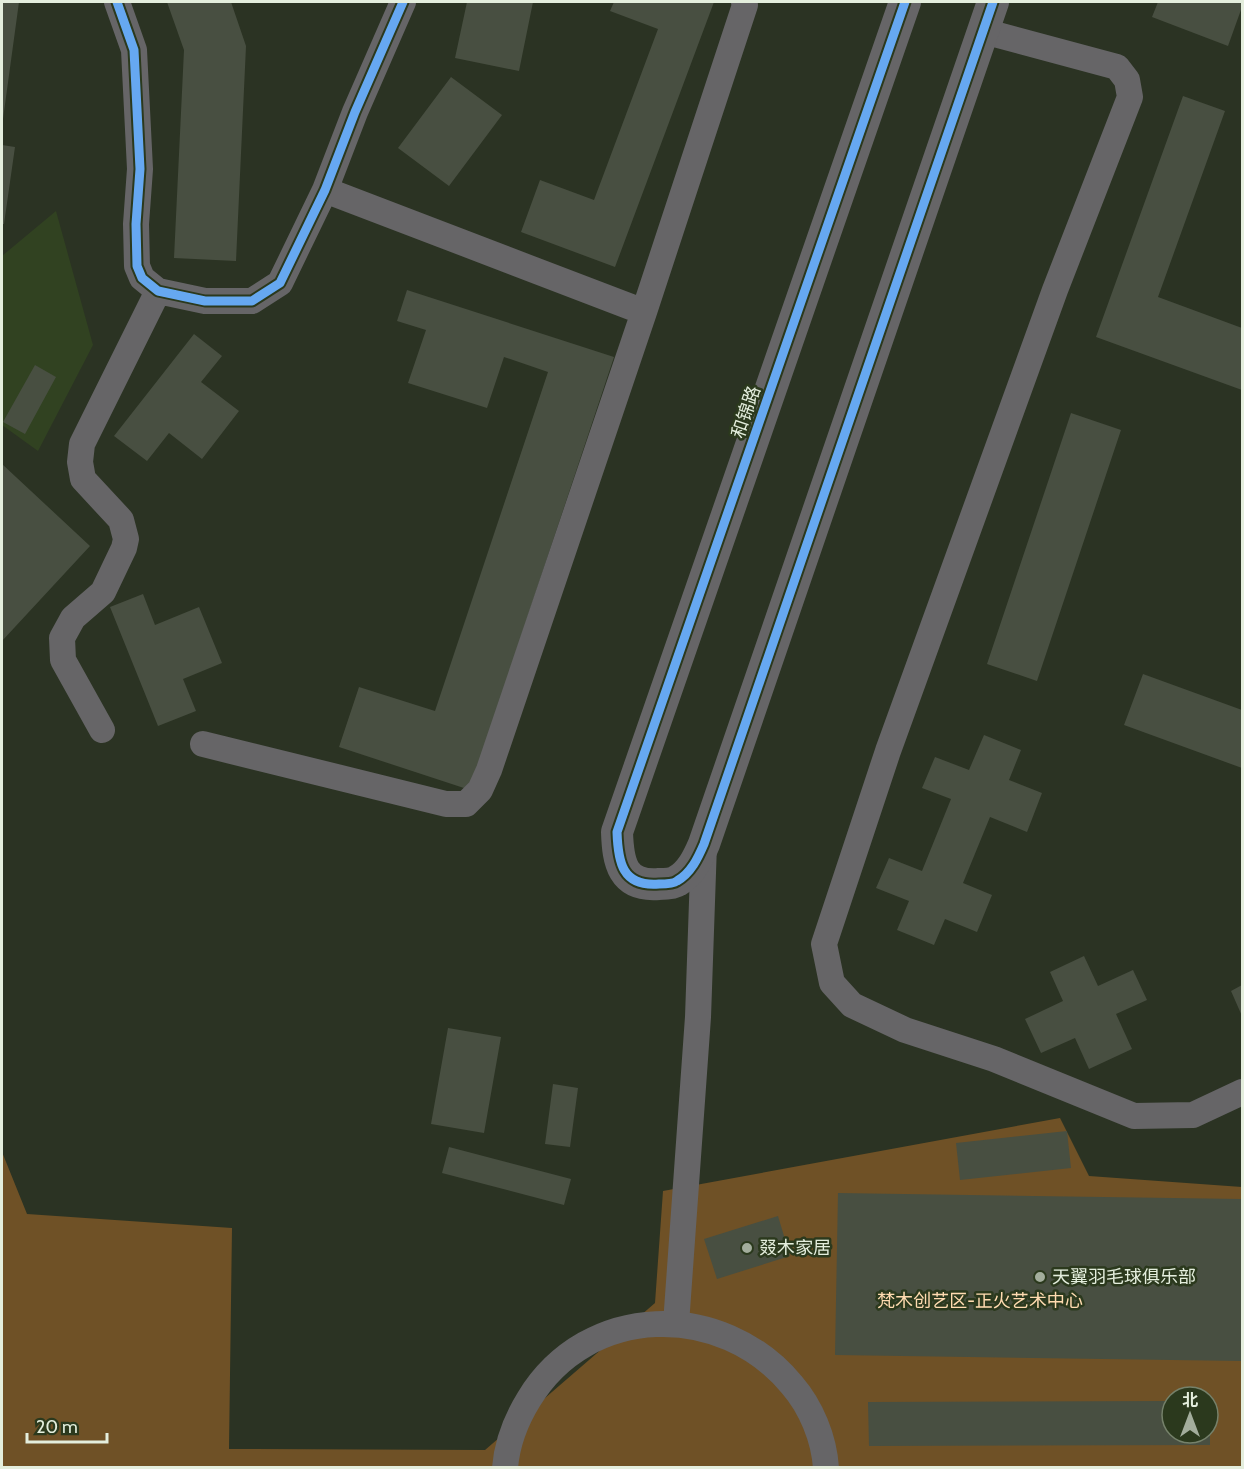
<svg xmlns="http://www.w3.org/2000/svg" width="1244" height="1469" viewBox="0 0 1244 1469" font-family="Cabin,'Noto Sans SC',sans-serif">
	<rect width="100%" height="100%" fill="#2b3323"/>
	<path fill="#314221" d="M 56,211 L 93,345 L 38,451 L 2,425 L 2,256 Z"/>
	<path fill="#6f5126" fill-rule="evenodd" d="M 1060,1118 L 1089,1176 L 1242,1187 L 1242,1467 L 2,1467 L 2,1152 L 27,1214 L 232,1228 L 229,1449 L 485,1450 L 655,1303 L 663,1191 ZM 1172,1397 L 1208,1397 L 1208,1433 L 1172,1433 Z"/>
	<path fill="#484f41" d="M 2,2 L 19,2 L 3,119 L 2,119 Z
		M 167,2 L 231,2 L 246,46 L 236,261 L 174,258 L 184,50 Z
		M 467,2 L 533,2 L 519,71 L 455,58 Z
		M 614,2 L 714,2 L 615,267 L 521,232 L 540,180 L 594,200 L 658,29 L 610,11 Z
		M 1158,2 L 1242,2 L 1242,7 L 1228,46 L 1152,17 Z
		M 451,77 L 502,115 L 449,186 L 398,148 Z
		M 1183,96 L 1225,111 L 1158,297 L 1242,328 L 1242,390 L 1096,337 Z
		M 2,145 L 15,147 L 4,224 L 2,224 Z
		M 407,290 L 614,357 L 470,790 L 339,747 L 359,687 L 435,711 L 548,372 L 504,357 L 487,408 L 408,383 L 426,330 L 397,321 Z
		M 194,334 L 222,356 L 201,382 L 239,411 L 202,459 L 169,433 L 147,461 L 114,436 Z
		M 35,365 L 56,377 L 25,434 L 3,422 Z
		M 1071,413 L 1121,430 L 1037,681 L 987,664 Z
		M 2,464 L 90,546 L 2,641 Z
		M 143,594 L 155,625 L 199,607 L 222,663 L 183,679 L 196,711 L 158,726 L 110,607 Z
		M 1143,674 L 1242,710 L 1242,768 L 1124,725 Z
		M 984,735 L 1021,750 L 1009,780 L 1042,793 L 1027,832 L 990,817 L 963,883 L 992,895 L 977,932 L 945,919 L 934,945 L 897,930 L 909,901 L 876,888 L 889,858 L 922,871 L 951,799 L 922,788 L 935,757 L 969,770 Z
		M 1084,956 L 1098,986 L 1133,970 L 1147,1000 L 1116,1014 L 1132,1049 L 1089,1069 L 1075,1038 L 1041,1053 L 1025,1019 L 1063,1001 L 1050,972 Z
		M 1242,985 L 1242,1016 L 1231,991 Z
		M 448,1028 L 501,1037 L 484,1133 L 431,1124 Z
		M 553,1084 L 578,1088 L 570,1147 L 545,1144 Z
		M 1067,1131 L 1071,1168 L 960,1180 L 956,1143 Z
		M 449,1147 L 571,1179 L 564,1205 L 442,1173 Z
		M 838,1193 L 1242,1199 L 1242,1361 L 835,1355 Z
		M 778,1216 L 790,1256 L 717,1279 L 704,1239 Z
		M 1172,1401 L 1172,1433 L 1210,1433 L 1210,1445 L 869,1446 L 868,1402 Z"/>
	<g fill="none" stroke-linecap="round" stroke-linejoin="round">
		<path stroke="#666567" stroke-width="26" d="M 117,2 L 134,50 L 140,169 L 136,224 L 137,266 L 142,278 L 158,291 L 205,301 L 252,301 L 280,283 L 325,190 L 355,112 L 403,2
			M 983,31 L 1117,67 L 1127,80 L 1130,97 L 1055,290 L 888,751 L 824,944 L 832,983 L 852,1005 L 905,1030 L 994,1059 L 1134,1116 L 1193,1115 L 1242,1092
			M 325,190 L 644,312
			M 102,730 L 63,660 L 62,638 L 73,618 L 103,592 L 124,548 L 126,539 L 121,520 L 83,479 L 80,462 L 82,444 L 158,291
			M 203,744 L 446,804 L 466,804 L 480,790 L 489,770 L 644,312 L 745,5 L 744,2
			M 676,1324 L 698,1017 L 704,844
			M 505,1468 C 507,1443 516,1420 529,1399 C 587,1303 722,1300 792,1385 C 811,1407 824,1438 826,1468"/>
		<path stroke="#666567" stroke-width="32" d="M 905,2 L 617,832 C 618,862 622,887 659,884 C 664,884 673,884 677,881 C 691,873 698,858 704,844 L 993,2"/>
		<defs>
			<path id="cycleway" d="M 117,2 L 134,50 L 140,169 L 136,224 L 137,266 L 142,278 L 158,291 L 205,301 L 252,301 L 280,283 L 325,190 L 355,112 L 403,2
				M 905,2 L 617,832 C 618,862 622,887 659,884 C 664,884 673,884 677,881 C 691,873 698,858 704,844 L 993,2"/>
		</defs>
		<use href="#cycleway" stroke="#2b391d" stroke-width="13"/>
		<use href="#cycleway" stroke="#66a8f1" stroke-width="9"/>
	</g>
	<g fill="#a3ad9c" stroke="#2b391d" stroke-width="2">
		<circle cx="747" cy="1248" r="6"/>
		<circle cx="1040" cy="1277" r="6"/>
	</g>
	<g text-anchor="middle" stroke-width="5" stroke-linejoin="round" paint-order="stroke">
		<g font-size="18" fill="#e4eedd" stroke="#2b391d">
			<text transform="translate(746 412) rotate(-71)" y="6">和锦路</text>
		</g>
		<g font-size="18" fill="#e4eedd" stroke="#2b391d" text-anchor="start">
			<text x="759" y="1254">叕木家居</text>
			<text x="1052" y="1283">天翼羽毛球俱乐部</text>
		</g>
		<g font-size="18" fill="#ffdbb0" stroke="#2b391d">
			<text x="980" y="1307">梵木创艺区-正火艺术中心</text>
		</g>
	</g>
	<rect width="1244" height="1469" fill="none" stroke="#e4eedd" stroke-width="6"/>
	<g transform="translate(1190 1415)"><circle r="28" fill="#2b391d" stroke="#75816a" stroke-width="1.5"/>
	<path d="M0-4.5L10 22L0 15L-10 22Z" fill="#a3ad9c"/>
	<text y="-9" font-size="16" font-weight="bold" text-anchor="middle" fill="#e4eedd">北</text>
	</g>
	<path d="M27 1433v9h80v-9" fill="none" stroke="#e4eedd" stroke-width="3"/>
	<text x="36" y="1433" font-size="18" fill="#e4eedd" stroke="#2b391d" stroke-width="4.5" paint-order="stroke">20 m</text>
</svg>
